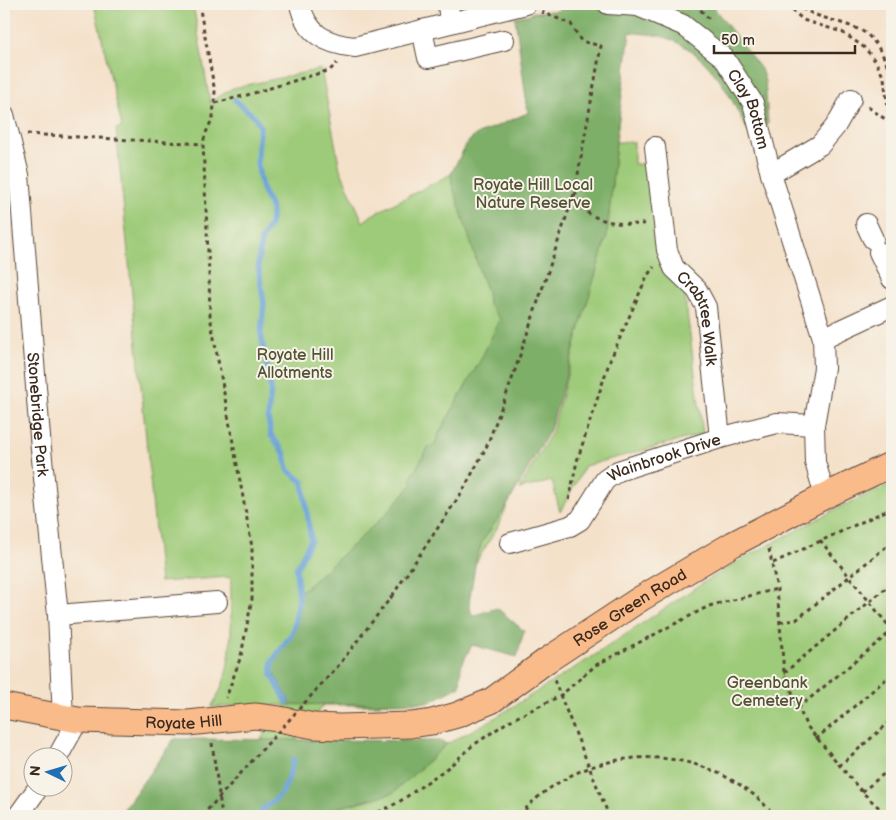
<svg xmlns="http://www.w3.org/2000/svg" width="896" height="820" viewBox="0 0 896 820" font-family="'Balsamiq Sans',sans-serif">
	<rect width="100%" height="100%" fill="#f7f3e8"/>
	<filter id="ink" filterUnits="userSpaceOnUse"><feTurbulence type="fractalNoise" baseFrequency=".02" numOctaves="2"/><feDisplacementMap in="SourceGraphic" scale="10" xChannelSelector="R" yChannelSelector="G"/><feConvolveMatrix kernelMatrix="1 2 1 2 8 2 1 2 1" color-interpolation-filters="sRGB"/></filter>
	<filter id="wash" filterUnits="userSpaceOnUse"><feTurbulence type="fractalNoise" baseFrequency=".0096" numOctaves="4" result="noise"/><feDisplacementMap in="SourceGraphic" scale="20" xChannelSelector="R" yChannelSelector="G"/><feGaussianBlur stdDeviation="1.12" result="paint"/><feColorMatrix in="noise" values="0 0 0 0 0 0 0 0 0 0 0 0 0 0 0 0 0 1.4 0 .05"/><feComposite in="paint" operator="in"/></filter>
	<g filter="url(#wash)">
		<rect width="100%" height="100%" fill="#f4e1ca"/>
		<path fill="#9ecb79" stroke="#6c7a4c" d="M 94,4 L 193,4 L 210,102 L 233,88 L 321,69 L 340,169 L 363,222 L 372,215 L 451,174 L 466,145 L 474,136 L 530,112 L 527,16 L 533,12 L 546,11 L 589,294 L 607,235 L 616,142 L 634,142 L 634,164 L 653,164 L 684,290 L 703,434 L 585,466 L 560,512 L 552,481 L 519,489 L 552,432 L 583,316 L 553,413 L 539,438 L 497,528 L 404,682 L 380,705 L 323,705 L 296,740 L 331,740 L 119,816 L 174,739 L 260,740 L 287,705 L 211,707 C 237,670 230,620 231,577 L 160,582 L 116,129 L 122,127 Z
			M 892,484 L 892,816 L 321,816 L 321,812 L 393,793 L 447,744 L 493,719 L 592,657 L 701,584 L 748,556 L 842,506 Z"/>
		<path fill="#7eaf69" stroke="#5c6c44" d="M 559,4 L 711,4 L 761,69 L 765,81 L 768,123 L 756,141 C 744,128 738,110 729,95 C 714,69 691,44 661,36 C 651,34 640,34 630,32 L 616,142 L 607,235 L 550,430 L 506,507 L 482,542 L 476,560 L 469,603 L 472,616 L 497,608 L 524,631 L 517,657 L 472,645 L 461,666 L 460,686 L 430,702 L 288,705 L 290,702 C 285,691 271,672 271,662 L 292,636 L 298,618 L 298,593 L 310,584 L 385,515 L 413,483 L 411,478 L 428,447 L 435,444 L 439,433 L 481,359 L 500,319 L 488,304 L 487,292 L 481,276 L 464,221 L 452,184 L 451,174 L 466,145 L 474,136 L 528,113 L 515,17 L 547,11 L 559,11 Z
			M 174,739 L 439,741 L 447,744 L 393,793 L 322,812 L 321,816 L 119,816 Z"/>
		<g fill="none" stroke-linecap="round" stroke-linejoin="round">
			<path stroke="#69a1d7" stroke-width="5.5" d="M 235,100 L 255,117 L 260,126 L 257,163 L 262,189 L 272,210 L 270,224 L 261,241 L 258,264 L 264,304 L 261,334 L 271,389 L 268,418 L 271,435 L 285,454 L 288,470 L 303,482 L 311,540 L 296,569 L 299,599 L 293,632 L 272,662 L 272,675 L 287,702
				M 258,816 C 263,807 271,804 278,797 C 288,787 290,771 294,759"/>
		</g>
	</g>
	<g filter="url(#ink)">
		<g fill="none" stroke-linecap="round" stroke-linejoin="round">
			<defs>
				<g id="minor">
					<path d="M 300,4 C 306,34 326,44 355,47 L 526,4"/>
					<path d="M 448,4 L 450,23"/>
					<path id="s1" d="M 608,4 L 638,6 L 683,25 L 724,58 L 753,103 L 771,174 L 823,338 L 824,368 L 814,425 L 815,462 L 825,496"/>
					<path d="M 422,30 L 428,58 L 504,40"/>
					<path id="s2" d="M 4,115 L 19,175 L 41,449 L 58,615 L 63,718"/>
					<path id="s3" d="M 655,147 L 667,250 L 674,268 L 697,290 L 706,307 L 720,438"/>
					<path d="M 771,174 L 820,145 L 835,127 L 851,99"/>
					<path d="M 866,224 L 873,239"/>
					<path d="M 879,252 L 892,279"/>
					<path d="M 823,338 L 892,306"/>
					<path id="s4" d="M 510,543 L 570,526 L 580,520 L 605,480 L 618,471 L 720,438 L 777,423 L 814,425"/>
					<path d="M 58,615 L 217,602"/>
					<path d="M 57,758 L 78,720"/>
					<path d="M 18,816 L 38,788"/>
				</g>
				<g id="major">
					<path id="s5" d="M 4,706 L 78,720 L 188,723 L 255,716 L 279,719 L 314,726 L 340,727 L 411,725 L 432,722 L 457,715 L 491,701 L 546,661 L 640,599 L 733,544 L 825,496 L 892,464"/>
				</g>
			</defs>
			<use href="#minor" stroke="#574538" stroke-width="22"/>
			<use href="#major" stroke="#574538" stroke-width="27"/>
			<path stroke="#574538" stroke-width="3" stroke-dasharray="4 4" stroke-linecap="butt" d="M 199,4 L 215,92 L 213,117 L 205,135 L 203,144 L 209,274 L 210,316 L 252,547 L 252,599 L 241,656 L 226,698
				M 695,4 L 710,20
				M 786,4 L 803,20 L 842,32 L 865,48 L 876,62 L 884,78 L 892,140
				M 795,4 C 814,18 839,20 860,30 C 876,37 887,62 892,78
				M 215,103 L 247,95 L 330,70 L 337,63
				M 868,107 L 888,121 L 892,116
				M 27,134 L 203,144
				M 575,192 C 577,196 578,203 581,206 C 591,222 630,227 647,223
				M 569,500 L 577,461 L 609,363 L 647,276 L 654,267
				M 820,540 L 892,630
				M 769,549 L 777,589 L 784,673 L 806,725 L 862,792 L 888,816
				M 773,563 L 892,508
				M 392,596 L 462,492 L 486,448 L 510,385 L 575,191 L 601,46 L 581,41 L 571,24 L 542,12
				M 780,622 L 796,620 L 892,542
				M 784,673 L 892,583
				M 554,680 L 609,816
				M 798,708 L 892,631
				M 816,739 L 892,674
				M 212,743 L 222,816
				M 839,766 L 892,720
				M 862,792 L 892,767
				M 371,816 L 399,802 L 450,766 L 472,746 L 509,721 L 560,696 L 596,665 L 709,606 L 777,589
				M 520,816 C 532,799 552,786 570,776 C 630,746 701,753 754,795 C 762,801 768,809 775,816
				M 880,816 L 892,809"/>
			<use href="#minor" stroke="#fff" stroke-width="20"/>
			<use href="#major" stroke="#fabb8b" stroke-width="25"/>
			<path stroke="#574538" stroke-width="3" stroke-dasharray="4 4" stroke-linecap="butt" d="M 202,816 L 338,666 L 392,596"/>
		</g>
	</g>
	<g text-anchor="middle" stroke-width="4" stroke-linejoin="round" paint-order="stroke">
		<g font-size="16" fill="#3b2a1e" stroke="#f7f3e8">
			<text dy="6" stroke="none"><textPath href="#s1" startOffset="189">Clay Bottom</textPath></text>
			<text dy="6" stroke="none"><textPath href="#s3" startOffset="182">Crabtree Walk</textPath></text>
			<text dy="6" stroke="none"><textPath href="#s2" startOffset="302">Stonebridge Park</textPath></text>
			<text dy="6" stroke="none"><textPath href="#s4" startOffset="185">Wainbrook Drive</textPath></text>
			<text dy="6" stroke="none"><textPath href="#s5" startOffset="661">Rose Green Road</textPath></text>
			<text dy="6" stroke="none"><textPath href="#s5" startOffset="181">Royate Hill</textPath></text>
		</g>
		<g font-size="16" fill="#545235" stroke="#f7f3e8">
			<text x="533" y="190">Royate Hill Local<tspan x="533" dy="18">Nature Reserve</tspan></text>
			<text x="295" y="360">Royate Hill<tspan x="295" dy="18">Allotments</tspan></text>
			<text x="767" y="688">Greenbank<tspan x="767" dy="18">Cemetery</tspan></text>
		</g>
	</g>
	<rect width="896" height="820" fill="none" stroke="#f7f3e8" stroke-width="20"/>
	<g transform="translate(48 772) rotate(275)"><circle r="24" fill="#f7f3e8" stroke="#aca397"/>
	<path d="M0-4L9 19L0 12L-9 19Z" fill="#1f6fb2"/>
	<text y="-8" font-size="14" font-weight="bold" text-anchor="middle" fill="#3b2a1e">N</text>
	</g>
	<path d="M714 45v8h141v-8" fill="none" stroke="#3b2a1e" stroke-width="2.5"/>
	<text x="721" y="45" font-size="15" fill="#3b2a1e" stroke="#f7f3e8" stroke-width="4" paint-order="stroke">50 m</text>
</svg>
